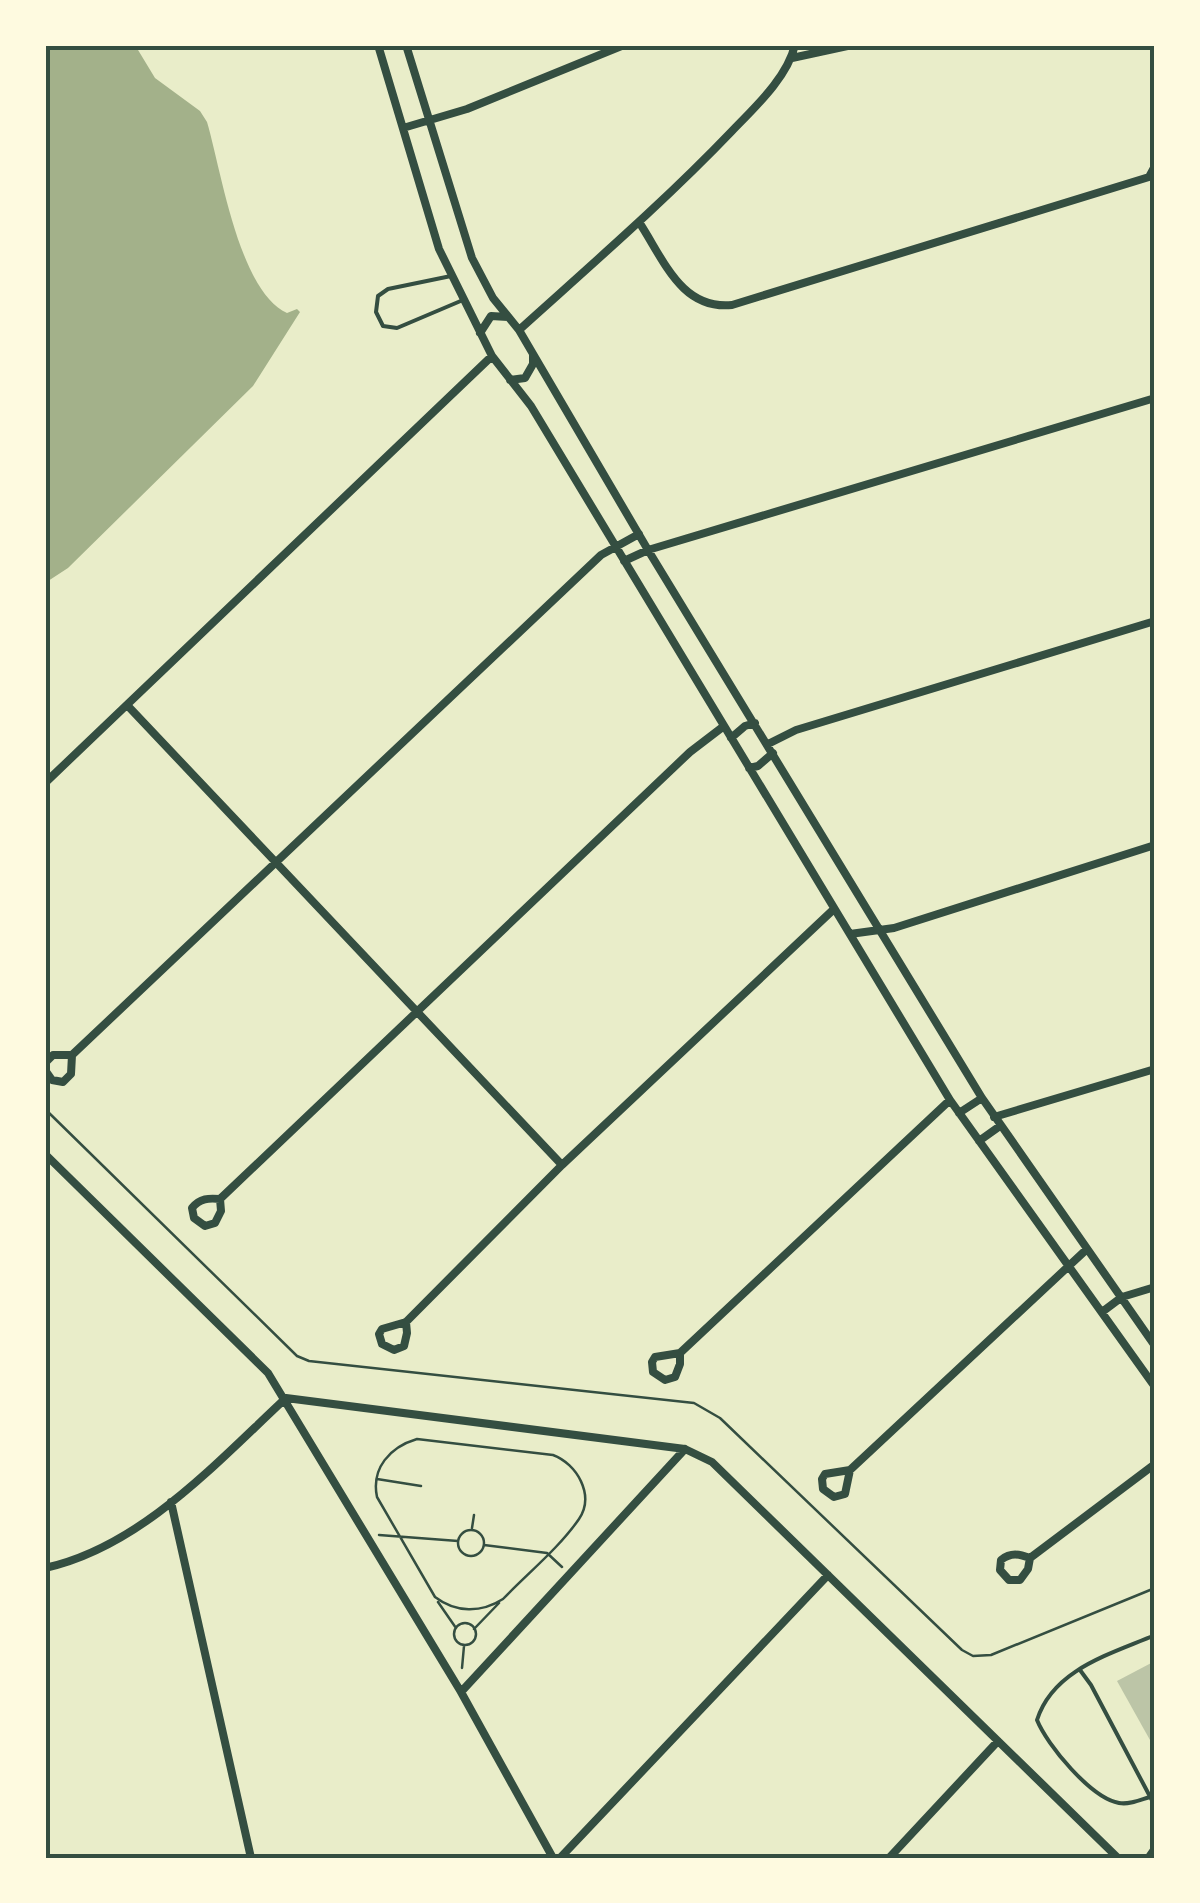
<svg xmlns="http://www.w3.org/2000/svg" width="1200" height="1903" viewBox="0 0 1200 1903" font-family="Signika,sans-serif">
	<rect width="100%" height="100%" fill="#e9edc9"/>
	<path fill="#a3b18a" d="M 45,45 L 135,45 L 155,78 L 200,111 L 207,122 C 221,169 239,292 287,313 L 297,309 L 300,312 L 253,386 L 68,568 L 45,583 Z"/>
	<path fill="#bcc5a7" d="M 1155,1661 L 1155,1749 L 1117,1681 Z"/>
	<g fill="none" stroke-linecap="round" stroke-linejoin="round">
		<path stroke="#344e41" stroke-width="2.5" d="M 45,1109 L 297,1356 L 309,1361 L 694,1403 L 720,1418 L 962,1650 L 973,1656 L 991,1655 L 1155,1588
			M 417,1439 L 553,1455 C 577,1464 595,1495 579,1519 C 559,1548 528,1573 503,1599 C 481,1613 456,1613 435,1597 L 377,1497 C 371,1468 390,1447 417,1439 Z
			M 377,1479 L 421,1486
			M 472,1528 L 474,1515
			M458 1543a13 13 0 1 1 26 0a13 13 0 1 1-26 0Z
			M 379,1535 L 458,1541
			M 484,1545 L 547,1553 L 562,1567
			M 438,1602 L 456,1628
			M454 1634a11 11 0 1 1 22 0a11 11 0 1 1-22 0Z
			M 474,1629 L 499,1603
			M 462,1668 L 464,1646"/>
		<path stroke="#344e41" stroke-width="4" d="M 451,276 L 388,289 L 378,296 L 376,312 L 383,326 L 397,328 L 463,300
			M 1080,1670 L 1091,1685 L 1155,1806
			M 1150,1797 C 1140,1800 1129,1805 1119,1803 C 1091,1798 1047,1745 1037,1720 C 1053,1669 1111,1654 1155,1635
			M 1146,1858 L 1155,1845"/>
		<path stroke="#344e41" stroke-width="8" d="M 378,45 L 439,249 L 492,356 L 531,406 L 950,1100 L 1155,1387
			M 406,45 L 472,258 L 493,298 L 519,330 L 648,550 L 982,1098 L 1155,1346
			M 792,58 L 852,45
			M 403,128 L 467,109 L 624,45
			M 639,222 C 664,260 681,310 732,305 L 1149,177 L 1155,166
			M 519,330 C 591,265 665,201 732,131 C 755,107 787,78 795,45
			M 480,333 L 491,316 L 508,317
			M 510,380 L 525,378 L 533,364 L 533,355
			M 624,561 L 648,550 L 1155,398
			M 127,705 L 562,1165
			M 731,738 L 745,726 L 755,723
			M 768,744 L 796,730 L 1155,621
			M 749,768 L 758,766 L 773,753
			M 45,783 L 492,356
			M 850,934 L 894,928 L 1155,845
			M 45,1063 L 53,1055 L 72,1055 L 601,555 L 639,534
			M 45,1070 L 52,1080 L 63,1082 L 71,1074 L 72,1055
			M 959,1113 L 982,1098
			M 994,1117 L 1155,1069
			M 979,1141 L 1000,1126
			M 45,1154 L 268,1373 L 461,1692 L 553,1858
			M 220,1199 L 221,1211 L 215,1223 L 205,1226 L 194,1218 L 192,1208 C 200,1198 209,1198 220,1199 L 690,752 L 724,726
			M 1102,1312 L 1122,1297 L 1155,1287
			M 406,1322 L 407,1333 L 404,1346 L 394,1350 L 382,1344 L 379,1334 L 382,1329 L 406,1322 L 562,1165 L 834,909
			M 680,1353 L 680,1364 L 675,1377 L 665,1380 L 653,1372 L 652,1362 L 655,1357 L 680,1353 L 950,1100
			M 850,1470 L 845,1494 L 834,1497 L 823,1489 L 822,1479 L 825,1474 L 850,1470 L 1087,1249
			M 171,1502 L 251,1858
			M 1030,1558 C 1019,1554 1011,1552 1001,1560 L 1000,1570 L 1009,1580 L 1020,1580 L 1028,1569 L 1030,1558 L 1155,1464
			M 45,1568 C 141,1547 217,1462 286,1398 L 685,1449 L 712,1462 L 1118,1858
			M 461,1692 L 685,1449
			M 560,1858 L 828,1575
			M 889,1858 L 998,1741"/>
	</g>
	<rect width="1200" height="1903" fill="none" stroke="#fefae0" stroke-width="95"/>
	<rect x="48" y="48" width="1104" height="1808" fill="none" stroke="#344e41" stroke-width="4"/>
</svg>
